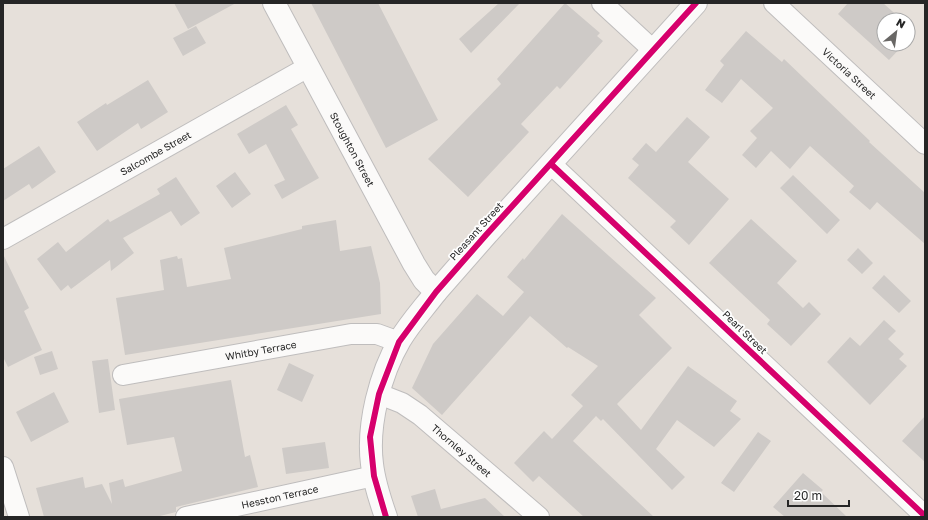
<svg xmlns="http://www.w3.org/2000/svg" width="928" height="520" viewBox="0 0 928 520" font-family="'Golos Text',sans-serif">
	<rect width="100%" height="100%" fill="#e6e0da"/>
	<path fill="#cecac7" d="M 174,3 L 236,3 L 188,29 Z
		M 311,3 L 378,3 L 438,120 L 386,148 Z
		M 499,3 L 520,3 L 471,53 L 459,39 Z
		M 565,3 L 600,33 L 597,36 L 603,41 L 560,89 L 557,86 L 521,124 L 529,132 L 468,197 L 428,159 L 501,84 L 497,79 Z
		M 848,3 L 883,3 L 902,20 L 884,20 L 884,44 L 904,44 L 889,60 L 838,14 Z
		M 196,26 L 206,43 L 183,56 L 173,38 Z
		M 746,31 L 782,62 L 784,59 L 870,141 L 869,142 L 925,193 L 925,244 L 877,202 L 870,210 L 849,192 L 854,186 L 810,146 L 790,169 L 771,151 L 756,168 L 742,155 L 757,138 L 750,131 L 773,108 L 741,79 L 722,103 L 705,90 L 724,65 L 720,61 Z
		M 148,80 L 168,112 L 141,129 L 138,123 L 97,151 L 77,122 L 106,103 L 107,105 Z
		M 286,105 L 298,125 L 291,129 L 319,178 L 282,199 L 274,185 L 285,180 L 266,144 L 249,154 L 237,134 Z
		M 687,117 L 710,137 L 688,162 L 729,199 L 689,245 L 670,227 L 676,221 L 628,178 L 639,165 L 632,159 L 646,143 L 656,152 Z
		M 39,146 L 56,172 L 32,189 L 29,184 L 3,201 L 3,169 Z
		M 235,172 L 251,194 L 232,208 L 216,186 Z
		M 793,175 L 840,220 L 827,234 L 780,188 Z
		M 176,177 L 200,213 L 181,226 L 171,211 L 123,238 L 134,253 L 111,271 L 110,260 L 71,289 L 68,285 L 61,291 L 37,259 L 58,242 L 66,252 L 108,219 L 110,222 L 160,194 L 157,189 Z
		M 562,214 L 656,298 L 639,315 L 672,348 L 617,404 L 641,430 L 688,366 L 737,401 L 730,411 L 741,419 L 714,447 L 677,420 L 656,449 L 685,477 L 672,490 L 603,419 L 601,421 L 596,416 L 573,441 L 654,517 L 584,517 L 539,476 L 533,482 L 514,463 L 544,431 L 552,439 L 583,406 L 571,395 L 598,366 L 568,347 L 567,348 L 530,316 L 442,415 L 412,388 L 433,344 L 477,294 L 503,316 L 524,292 L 507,277 L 523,258 L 524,260 Z
		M 751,219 L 797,261 L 777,283 L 803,308 L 809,302 L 821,314 L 791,346 L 767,324 L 770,320 L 709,263 Z
		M 336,220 L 340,251 L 371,246 L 380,283 L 381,314 L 125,355 L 116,298 L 164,290 L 160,260 L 177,256 L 178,259 L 182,258 L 187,287 L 231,279 L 224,248 L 302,229 L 302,226 Z
		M 858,248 L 873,263 L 862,274 L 847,260 Z
		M 3,254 L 29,308 L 24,311 L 42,350 L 8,367 L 3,357 Z
		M 884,275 L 911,301 L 899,313 L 872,288 Z
		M 884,320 L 896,331 L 888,339 L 904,354 L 899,359 L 907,366 L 870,405 L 827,362 L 850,337 L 860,346 Z
		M 52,351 L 58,369 L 40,375 L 34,357 Z
		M 108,359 L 115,410 L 99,413 L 92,361 Z
		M 289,363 L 314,375 L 302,402 L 277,390 Z
		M 231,380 L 245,457 L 250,455 L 258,487 L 176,507 L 176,512 L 156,517 L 44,517 L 36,488 L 83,477 L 85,488 L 102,484 L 112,504 L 109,483 L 123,479 L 125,487 L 182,471 L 174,437 L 127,445 L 119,399 Z
		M 54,392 L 69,422 L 31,442 L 16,412 Z
		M 925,416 L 925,462 L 902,441 Z
		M 758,432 L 771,441 L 734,492 L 721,483 Z
		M 325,442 L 329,468 L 286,474 L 282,448 Z
		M 803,473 L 823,490 L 821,492 L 847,517 L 785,517 L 773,507 Z
		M 435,489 L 441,509 L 485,498 L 505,517 L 418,517 L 411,496 Z"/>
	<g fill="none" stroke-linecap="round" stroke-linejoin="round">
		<defs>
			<g id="minor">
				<path d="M 602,3 L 653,50"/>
				<path id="s1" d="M 774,3 L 925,144"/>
				<path d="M 551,164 L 925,516"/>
				<path id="s2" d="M 3,239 L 308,67"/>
				<path id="s3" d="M 123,375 L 351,334 L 377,334 L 399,342"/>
				<path id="s4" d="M 379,394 L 402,403 L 420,415 L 539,517"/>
				<path d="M 3,467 L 19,517"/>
				<path id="s5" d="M 186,517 L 374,476"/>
			</g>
			<path id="tertiary" d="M 436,292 L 486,235 L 696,3"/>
			<g id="secondary">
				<path id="s6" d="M 274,3 L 414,264 L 424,280 L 436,292 C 424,308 410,323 400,340 C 380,374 367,425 372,464 C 374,482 380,500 386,517"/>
			</g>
		</defs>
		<use href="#minor" stroke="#bfbdbd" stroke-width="22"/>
		<use href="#tertiary" stroke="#bfbdbd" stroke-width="24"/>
		<use href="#secondary" stroke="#bfbdbd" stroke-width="24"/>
		<use href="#minor" stroke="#fbfaf9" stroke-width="20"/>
		<use href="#tertiary" stroke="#fbfaf9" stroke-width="22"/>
		<use href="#secondary" stroke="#fbfaf9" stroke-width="22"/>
		<defs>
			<path id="cycleway" d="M 551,164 L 925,516
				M 386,517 L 374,476 L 370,437 L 379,394 L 399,342 L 436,292 L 486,235 L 696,3"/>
		</defs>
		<use href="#cycleway" stroke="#fff" stroke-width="8"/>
		<use href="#cycleway" stroke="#d6006c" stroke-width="6"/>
	</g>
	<g text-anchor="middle" stroke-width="3.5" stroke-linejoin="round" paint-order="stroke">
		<g font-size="10" fill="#262626" stroke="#fff">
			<text dy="4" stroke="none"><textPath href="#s1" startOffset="103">Victoria Street</textPath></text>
			<text dy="4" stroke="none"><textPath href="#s6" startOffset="166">Stoughton Street</textPath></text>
			<text dy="4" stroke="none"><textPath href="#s2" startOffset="175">Salcombe Street</textPath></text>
			<text transform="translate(476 231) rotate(-48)" y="4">Pleasant Street</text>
			<text transform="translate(745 332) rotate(44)" y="4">Pearl Street</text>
			<text dy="4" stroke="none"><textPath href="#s3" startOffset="140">Whitby Terrace</textPath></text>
			<text dy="4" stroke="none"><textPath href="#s4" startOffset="101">Thornley Street</textPath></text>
			<text dy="4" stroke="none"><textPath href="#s5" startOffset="96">Hesston Terrace</textPath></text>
		</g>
	</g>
	<rect width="928" height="520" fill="none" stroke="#262626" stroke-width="8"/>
	<g transform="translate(896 32) rotate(29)"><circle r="19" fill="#ffffff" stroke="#a8a8a8"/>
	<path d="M0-3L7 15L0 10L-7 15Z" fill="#696765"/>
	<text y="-6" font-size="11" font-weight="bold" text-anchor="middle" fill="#262626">N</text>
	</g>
	<path d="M788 500v6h61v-6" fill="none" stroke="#262626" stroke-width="2"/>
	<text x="794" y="500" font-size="12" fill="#262626" stroke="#ffffff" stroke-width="3" paint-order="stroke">20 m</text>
</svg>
